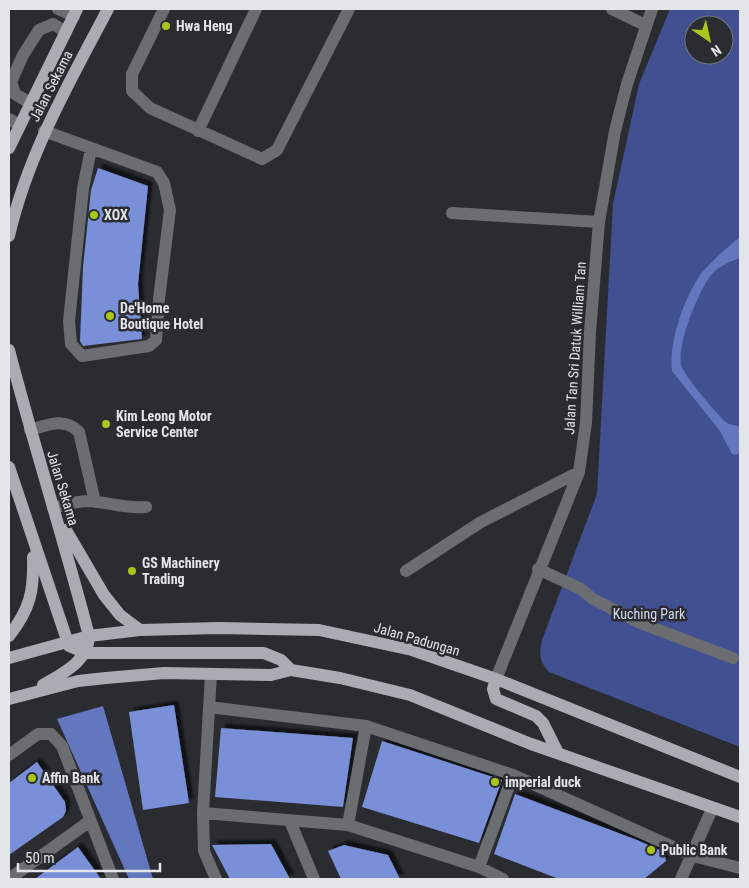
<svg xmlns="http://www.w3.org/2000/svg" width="749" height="888" viewBox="0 0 749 888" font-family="'Roboto Condensed',sans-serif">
	<defs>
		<filter id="shadow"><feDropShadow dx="4.5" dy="-4.5" stdDeviation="1" flood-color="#0009"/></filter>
	</defs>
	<rect width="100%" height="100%" fill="#2a2c32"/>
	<path fill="#405090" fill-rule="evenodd" d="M 670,9 L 740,9 L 740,747 L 549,672 C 539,661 539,654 542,640 L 597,494 L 613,204 L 639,84 ZM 694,25 L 724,25 L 724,55 L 694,55 Z"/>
	<path fill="#6277bd" d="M 740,237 L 740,258 C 729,262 719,266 711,275 C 698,292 677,344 681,365 C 683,374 718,416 726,422 C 729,425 736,425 740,427 L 740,452 L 737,455 L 732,454 L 720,431 L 672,371 C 668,342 686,291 705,269 C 716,257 728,247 740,237 Z
		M 103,706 L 153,879 L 129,879 L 57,719 Z"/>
	<path fill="#798fd7" filter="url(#shadow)" d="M 98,168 L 148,186 L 138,284 L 142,339 L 83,346 L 80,341 L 83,267 L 91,190 Z
		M 174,705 L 189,803 L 143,810 L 129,712 Z
		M 221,728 L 353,738 L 343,807 L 215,797 Z
		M 382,741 L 502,780 L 479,843 L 362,807 Z
		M 37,762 L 65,802 L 66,811 L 63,817 L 9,855 L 9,783 Z
		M 515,794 L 637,840 L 664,852 L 666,861 L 644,879 L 559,879 L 494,854 Z
		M 271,844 L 290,879 L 230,879 L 212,845 Z
		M 344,845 L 388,855 L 400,879 L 341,879 L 328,851 Z
		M 78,847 L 101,879 L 35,879 Z"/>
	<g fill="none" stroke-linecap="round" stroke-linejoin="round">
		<path stroke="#6b6d70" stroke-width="12" d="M 58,9 L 74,16
			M 164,9 L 132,74 L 132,91 L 150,108 L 262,159 L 277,150 L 349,9
			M 612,9 L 645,25
			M 30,103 L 15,94 L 11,82 L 23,55 L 39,30 L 53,24 L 66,32
			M 9,119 L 19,125
			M 44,131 L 157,172 L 164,183 L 170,210 L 159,299 L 156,340 L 149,346 L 82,356 L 71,344 L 69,321 L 83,189 L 91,149
			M 198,131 L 256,9
			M 452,213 L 599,222
			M 30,430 C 48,425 64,417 79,432 L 95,502
			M 53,508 C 64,505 77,501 88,501 C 108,502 126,509 146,507
			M 538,569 L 581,589 L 593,599 L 640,623 L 733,658
			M 406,571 L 481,522 L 579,472
			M 211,674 L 203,813 L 204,851 L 216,879
			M 496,679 L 579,472 L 586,423 L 590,332 L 599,222 L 615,131 L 627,84 L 652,9
			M 209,707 L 366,726 L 513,775 L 693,856 L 740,868
			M 9,755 L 38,734 L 51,734 L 62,746 L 113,879
			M 203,813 L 348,825 L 479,867 L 503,879
			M 290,821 L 314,879
			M 348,825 L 366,726
			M 479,867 L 513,775
			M 9,879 L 90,821
			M 681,879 L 712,809"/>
		<path stroke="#aaacb3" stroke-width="12" d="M 9,148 L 77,9
			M 9,236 C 28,154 69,83 108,9
			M 9,350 C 34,446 64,540 89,636 C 88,662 63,673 43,685
			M 9,467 L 69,646 L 86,653 L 264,653 L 281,660 L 291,670
			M 66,530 L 104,595 L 120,615 L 140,630
			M 9,636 C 30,609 34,592 33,557
			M 9,658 L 89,636 L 140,630 L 219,628 L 319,630 L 412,650 L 496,679 L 740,777
			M 496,679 L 493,689 L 496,699 L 536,716 L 543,723 L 558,753
			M 9,699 L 78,681 L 106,678 L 164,673 L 271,675 L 291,670 L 340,678 L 410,695 L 531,744 L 740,817"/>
	</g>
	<g fill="#a8c71c" stroke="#2a2c32" stroke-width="2">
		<circle cx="166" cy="26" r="5"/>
		<circle cx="94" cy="215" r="5"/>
		<circle cx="110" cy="316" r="5"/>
		<circle cx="106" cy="424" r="5"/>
		<circle cx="132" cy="571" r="5"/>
		<circle cx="32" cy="778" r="5"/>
		<circle cx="495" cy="782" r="5"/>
		<circle cx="651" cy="850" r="5"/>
	</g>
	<g text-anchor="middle" stroke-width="5" stroke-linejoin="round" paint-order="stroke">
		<g font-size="14" font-weight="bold" fill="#e3e5e9" stroke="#2a2c32" text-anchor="start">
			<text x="176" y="31">Hwa Heng</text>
			<text x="104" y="220">XOX</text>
			<text x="120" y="313">De'Home<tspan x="120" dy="16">Boutique Hotel</tspan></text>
			<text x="116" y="421">Kim Leong Motor<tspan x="116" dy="16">Service Center</tspan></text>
			<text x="142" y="568">GS Machinery<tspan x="142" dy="16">Trading</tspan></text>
			<text x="42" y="783">Affin Bank</text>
			<text x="505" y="787">imperial duck</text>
			<text x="661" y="855">Public Bank</text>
		</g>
		<g font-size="14" fill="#e3e5e9" stroke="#2a2c32">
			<text transform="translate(51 86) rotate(-63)" y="5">Jalan Sekama</text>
			<text transform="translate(575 348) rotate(-86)" y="5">Jalan Tan Sri Datuk William Tan</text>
			<text transform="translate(63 488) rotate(73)" y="5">Jalan Sekama</text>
			<text transform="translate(417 639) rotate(16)" y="5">Jalan Padungan</text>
		</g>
		<g font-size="14" fill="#d5dcf0" stroke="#2a2c32">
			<text x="649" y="619">Kuching Park</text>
		</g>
	</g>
	<rect width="749" height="888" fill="none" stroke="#e3e5e9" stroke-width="20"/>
	<g transform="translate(709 40) rotate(146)"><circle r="24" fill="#2a2c32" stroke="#74767b"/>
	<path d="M0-4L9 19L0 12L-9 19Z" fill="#a8c71c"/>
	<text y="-8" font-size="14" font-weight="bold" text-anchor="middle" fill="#e3e5e9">N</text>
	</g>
	<path d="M18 863v8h142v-8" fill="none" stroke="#e3e5e9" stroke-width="2.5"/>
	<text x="25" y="863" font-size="15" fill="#e3e5e9" stroke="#2a2c32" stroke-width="4" paint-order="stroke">50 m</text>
</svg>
